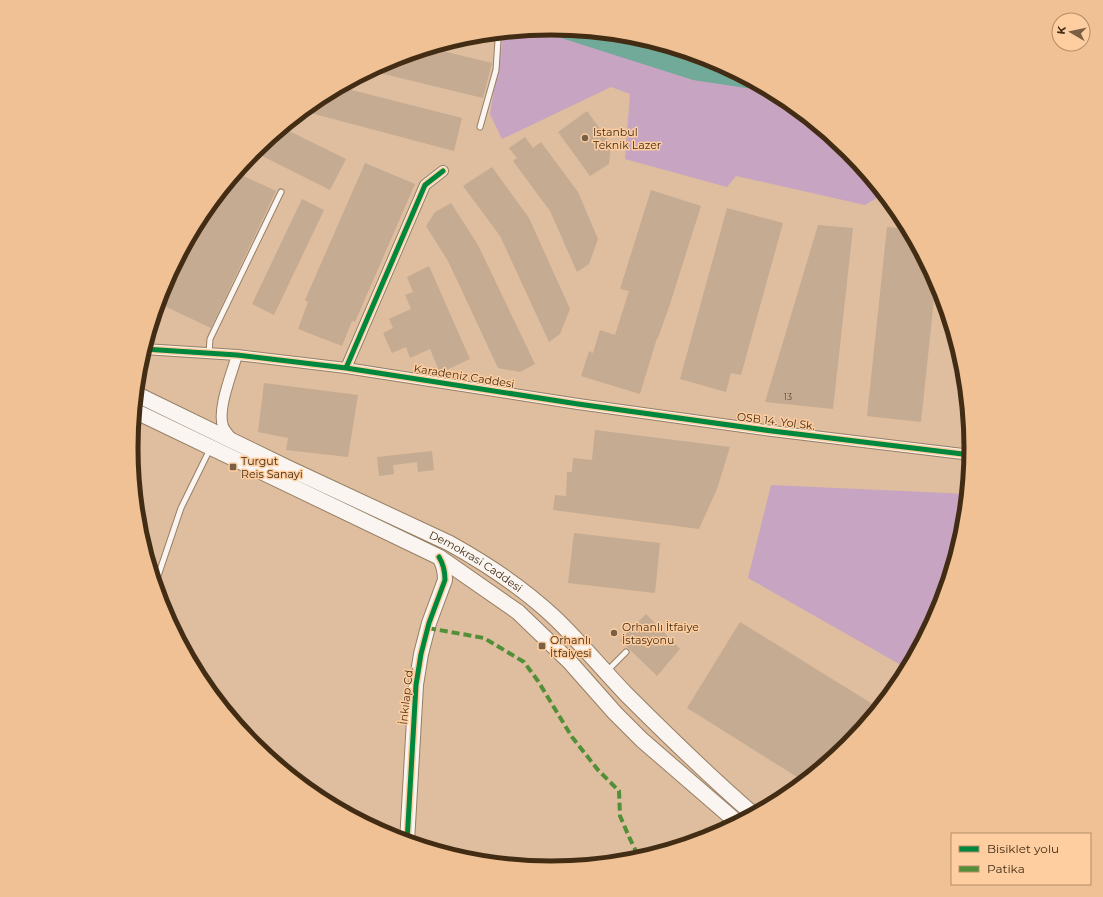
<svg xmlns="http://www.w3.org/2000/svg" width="1103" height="897" viewBox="0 0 1103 897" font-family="Montserrat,sans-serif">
	<rect width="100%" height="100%" fill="#debe9f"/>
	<path fill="#c7a4c2" d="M 552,28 L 634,36 L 713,60 L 785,99 L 849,151 L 886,197 L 880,196 L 865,205 L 736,176 L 727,187 L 625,159 L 630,94 L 611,87 L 502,139 L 490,114 L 504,33 Z
		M 771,485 L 968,494 L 964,531 L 940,610 L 908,669 L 748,578 Z"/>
	<path fill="#71aa99" d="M 552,28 L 634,36 L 713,60 L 773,92 L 693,80 L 536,30 Z"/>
	<path fill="#c5ab92" d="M 430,48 L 492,63 L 483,98 L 371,71 L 391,60 Z
		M 340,87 L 462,118 L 454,151 L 303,111 L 318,99 Z
		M 587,111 L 611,144 L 609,164 L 590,176 L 558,132 Z
		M 283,128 L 346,159 L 330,190 L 254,152 Z
		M 525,137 L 533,148 L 541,142 L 578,192 L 598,239 L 589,264 L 577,272 L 550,211 L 513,161 L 517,158 L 509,148 Z
		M 365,163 L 415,184 L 355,322 L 352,321 L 342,346 L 298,329 L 308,302 L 305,300 Z
		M 492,167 L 529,218 L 570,309 L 560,334 L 549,342 L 500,236 L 463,186 Z
		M 237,173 L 276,191 L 211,328 L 158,303 L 163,287 L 202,215 Z
		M 651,190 L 701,206 L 670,304 L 658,338 L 657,338 L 640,394 L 581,376 L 589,351 L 593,353 L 600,330 L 615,335 L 629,291 L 620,289 Z
		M 302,199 L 324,210 L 274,315 L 252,304 Z
		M 451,203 L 478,245 L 535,364 L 520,372 L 498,368 L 448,261 L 426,226 L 435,212 Z
		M 727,208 L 783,223 L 741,375 L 731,373 L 726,392 L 680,379 Z
		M 818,225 L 853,228 L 833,409 L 765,402 Z
		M 887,227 L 909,229 L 936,280 L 921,422 L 867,416 Z
		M 429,266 L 470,359 L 440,373 L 430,349 L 410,358 L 406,347 L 392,353 L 383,333 L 393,328 L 389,319 L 411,309 L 405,295 L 413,292 L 407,277 Z
		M 264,383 L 358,395 L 348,457 L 286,450 L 288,438 L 258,432 Z
		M 595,430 L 730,447 L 717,489 L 699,529 L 553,510 L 555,495 L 566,496 L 567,472 L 572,472 L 573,458 L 592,460 Z
		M 432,451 L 434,470 L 418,472 L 417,462 L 393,465 L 394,474 L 379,476 L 377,457 Z
		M 574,533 L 660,543 L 655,593 L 568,583 Z
		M 646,614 L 680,649 L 657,676 L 620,640 Z
		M 740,622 L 879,708 L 849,746 L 805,782 L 687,708 Z
		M 706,827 L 715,836 L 689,844 Z"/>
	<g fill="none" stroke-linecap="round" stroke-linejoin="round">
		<defs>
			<path id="lane" d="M 480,127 L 496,70 L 498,40 L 495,34
				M 209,353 L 210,339 L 281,192
				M 156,587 L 158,576 L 181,508 L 210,449
				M 606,672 L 626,652"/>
			<path id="street" d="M 144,349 L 237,355 L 346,368 L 578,404 L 772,431 L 971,455
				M 346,368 L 425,185 L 443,171
				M 232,439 C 229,435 225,431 223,426 C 217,409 232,373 237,355"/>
			<path id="secondary" d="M 407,842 L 416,685 L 421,654 L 429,623 L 445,580 C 445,571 444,565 439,557"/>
			<g id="primary">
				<path id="s1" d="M 136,394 L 288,468 L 449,543 C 487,564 523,588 555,618 C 580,642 602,669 626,694 C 667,735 710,777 754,815"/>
				<path d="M 135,411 L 439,557 L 518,612 L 569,661 L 615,713 L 642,740 L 738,823"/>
			</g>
		</defs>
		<use href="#lane" stroke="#967e64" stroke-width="7"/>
		<use href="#street" stroke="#967e64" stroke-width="12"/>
		<use href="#secondary" stroke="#967e64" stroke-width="16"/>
		<use href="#primary" stroke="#967e64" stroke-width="17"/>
		<use href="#lane" stroke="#faf5f1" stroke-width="5"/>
		<use href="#street" stroke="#faf5f1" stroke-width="10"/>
		<use href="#secondary" stroke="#faf5f1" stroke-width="14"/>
		<use href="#primary" stroke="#faf5f1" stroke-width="15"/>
		<path stroke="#528f38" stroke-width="4" stroke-dasharray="8 4" stroke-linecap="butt" d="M 428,628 L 484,638 L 524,662 L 538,681 L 572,737 L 598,770 L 619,791 L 620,816 L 630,839 L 640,859"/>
		<defs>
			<path id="cycleway" d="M 144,349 L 237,355 L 346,368 L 578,404 L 772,431 L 971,455
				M 346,368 L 425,185 L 443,171
				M 407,842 L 416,685 L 421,654 L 429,623 L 445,580 C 445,571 444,565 439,557"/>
		</defs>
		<use href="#cycleway" stroke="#fecea0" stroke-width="8"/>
		<use href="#cycleway" stroke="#00873e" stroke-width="5"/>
	</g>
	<g fill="#795f45" stroke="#fecea0" stroke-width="1.5">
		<circle cx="585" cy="138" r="4"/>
		<rect x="229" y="463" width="8" height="8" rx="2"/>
		<circle cx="614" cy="633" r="4"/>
		<rect x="538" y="642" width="8" height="8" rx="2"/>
	</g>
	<g text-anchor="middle" stroke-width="3" stroke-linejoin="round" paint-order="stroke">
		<g font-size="9" fill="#644c34">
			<text x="788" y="400">13</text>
		</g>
		<g font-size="11" fill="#432c14" stroke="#fecea0" text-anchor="start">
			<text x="593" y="136">Istanbul<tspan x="593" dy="13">Teknik Lazer</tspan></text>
			<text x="241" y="465">Turgut<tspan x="241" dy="13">Reis Sanayi</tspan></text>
			<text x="622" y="631">Orhanlı İtfaiye<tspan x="622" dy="13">İstasyonu</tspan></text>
			<text x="550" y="644">Orhanlı<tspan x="550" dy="13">İtfaiyesi</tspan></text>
		</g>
		<g font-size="11" fill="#432c14" stroke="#fecea0">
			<text transform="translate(464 376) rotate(9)" y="4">Karadeniz Caddesi</text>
			<text transform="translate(776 421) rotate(7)" y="4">OSB 14. Yol Sk.</text>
			<text dy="4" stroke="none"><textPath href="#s1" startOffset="379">Demokrasi Caddesi</textPath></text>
			<text transform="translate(406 696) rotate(-84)" y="4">İnkılap Cd.</text>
		</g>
	</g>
	<path d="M0 0H1103V897H0ZM138 448a413 413 0 1 1 826 0a413 413 0 1 1-826 0Z" fill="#efc195" fill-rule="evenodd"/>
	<path fill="none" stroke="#432c14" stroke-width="5" d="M138 448a413 413 0 1 1 826 0a413 413 0 1 1-826 0Z"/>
	<rect x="951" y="833" width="140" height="52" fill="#fecea0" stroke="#b38d68"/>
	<rect x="959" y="846" width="20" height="6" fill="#00873e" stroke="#b38d68"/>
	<text x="987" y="853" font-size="12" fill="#432c14">Bisiklet yolu</text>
	<rect x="959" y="866" width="20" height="6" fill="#528f38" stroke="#b38d68"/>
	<text x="987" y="873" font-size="12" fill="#432c14">Patika</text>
	<g transform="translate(1071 32) rotate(279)"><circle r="19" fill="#fecea0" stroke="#b38d68"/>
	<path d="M0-3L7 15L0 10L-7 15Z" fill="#795f45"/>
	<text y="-6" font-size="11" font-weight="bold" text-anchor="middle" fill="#432c14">K</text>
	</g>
</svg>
